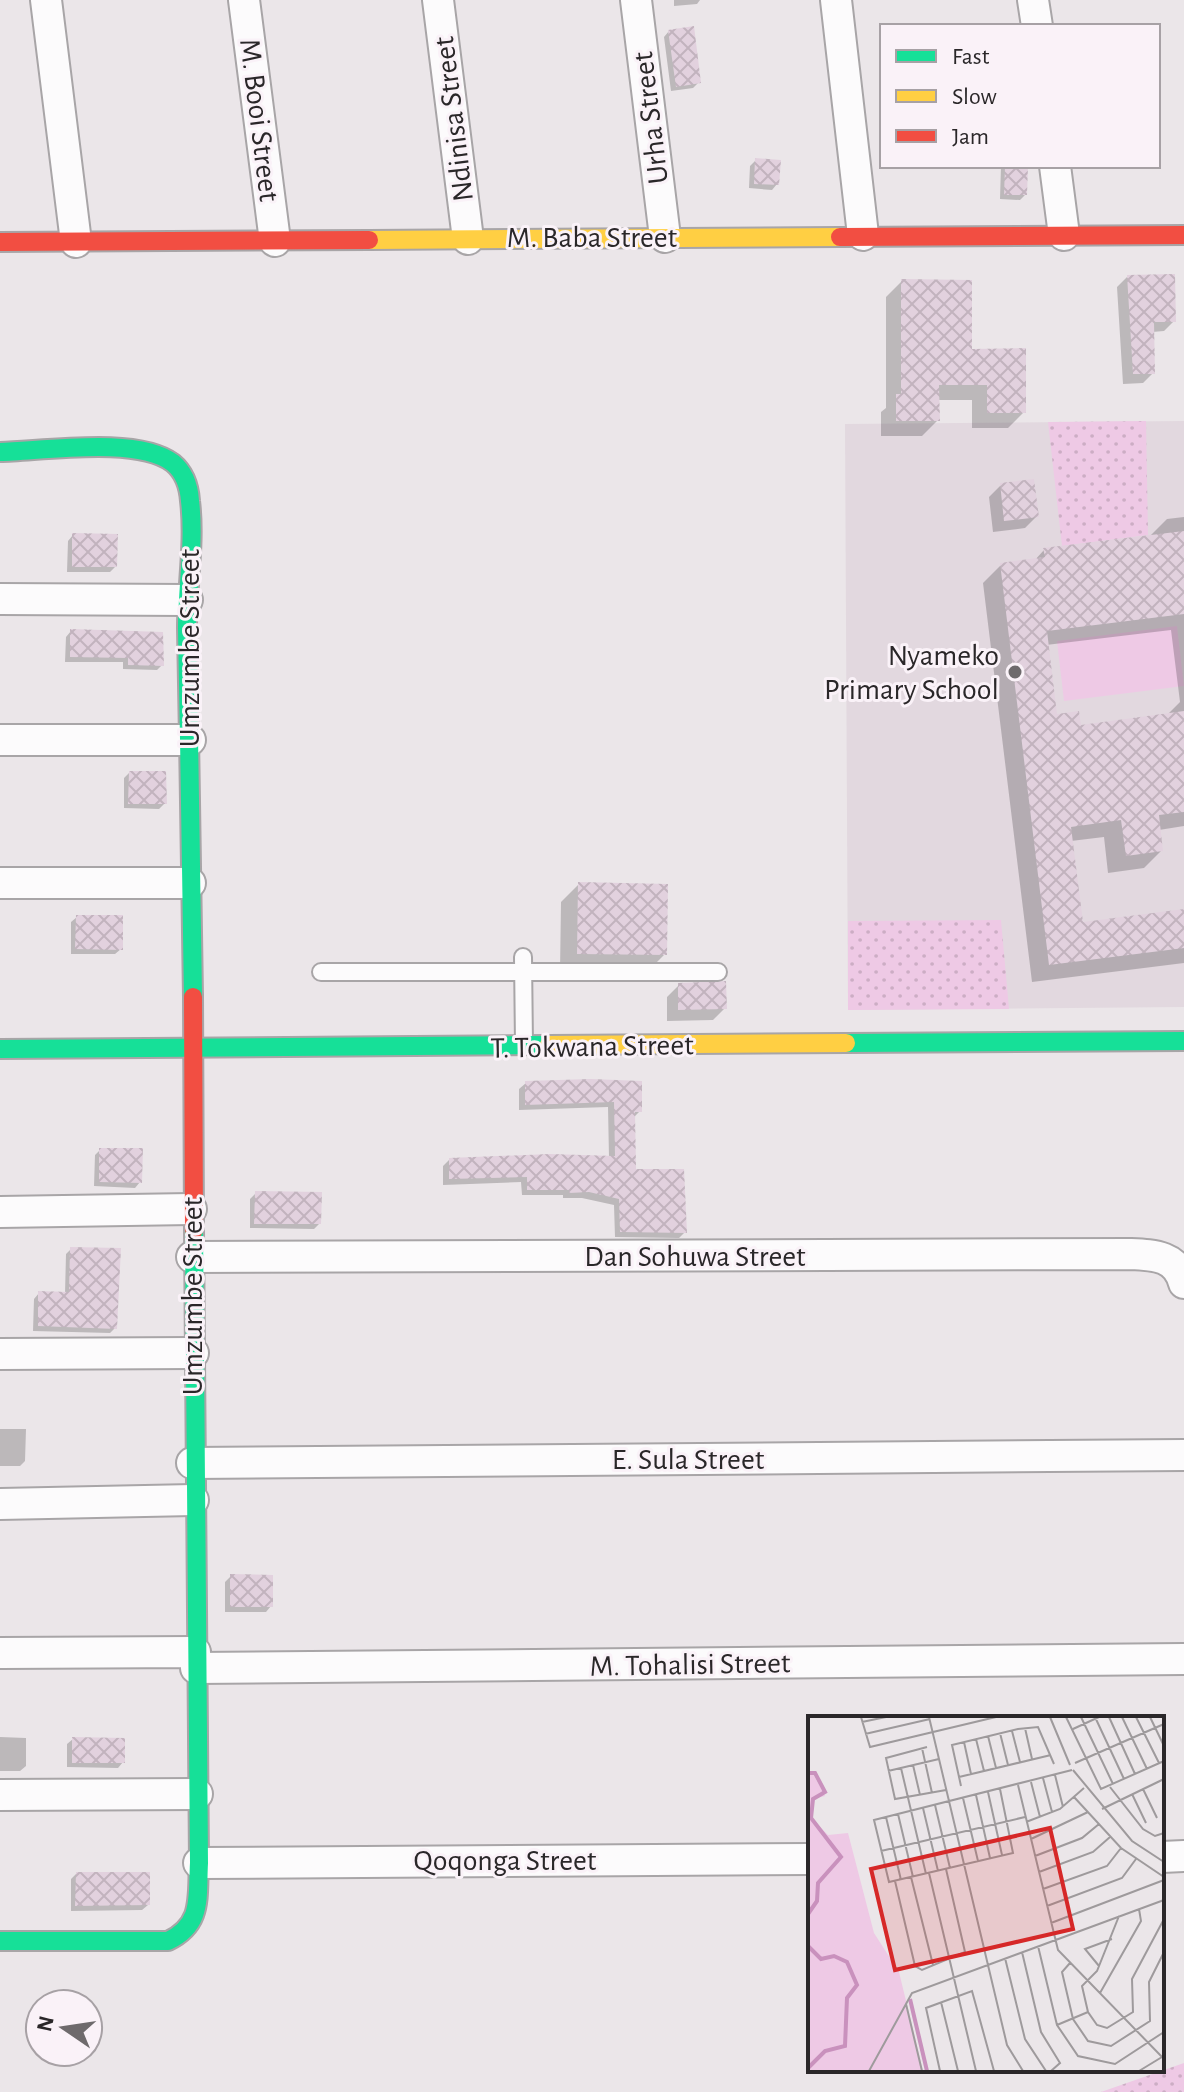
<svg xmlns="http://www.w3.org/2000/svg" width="1184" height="2092" viewBox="0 0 1184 2092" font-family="'Alegreya Sans',sans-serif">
	<defs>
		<pattern id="green-dots" width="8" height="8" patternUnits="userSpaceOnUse" patternTransform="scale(2)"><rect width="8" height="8" fill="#eec9e5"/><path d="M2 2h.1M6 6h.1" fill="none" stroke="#ccadc4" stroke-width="1.8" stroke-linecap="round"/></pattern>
		<pattern id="building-cross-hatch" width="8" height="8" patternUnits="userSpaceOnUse" patternTransform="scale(2)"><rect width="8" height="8" fill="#e2d1de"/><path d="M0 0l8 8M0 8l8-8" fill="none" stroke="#c2b3be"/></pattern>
	</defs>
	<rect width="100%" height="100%" fill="#ebe6e9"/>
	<path fill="#e2d8df" d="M 1184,421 L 1184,1007 L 848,1010 L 845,424 Z"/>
	<path fill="url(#green-dots)" d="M 1146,421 L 1148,535 L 1062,546 L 1048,422 Z
		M 1001,920 L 1009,1009 L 848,1010 L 848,921 Z
		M 1184,2063 L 1184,2092 L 1101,2092 Z"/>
	<path fill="#eec9e5" d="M 1177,626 L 1184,686 L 1064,701 L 1057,641 Z"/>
	<path fill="#0003" fill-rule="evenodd" d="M 674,0 L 700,0 L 697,4 L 674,6 Z
		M 669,31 L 699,82 L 693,88 L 671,91 L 664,37 Z
		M 756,160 L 777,184 L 772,190 L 749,188 L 750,166 Z
		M 1001,166 L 1026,166 L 1025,195 L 1020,200 L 1000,199 Z
		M 1127,277 L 1174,321 L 1164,331 L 1152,332 L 1153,373 L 1143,383 L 1123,384 L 1117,287 Z
		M 902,281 L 1024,412 L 1008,428 L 972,428 L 972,400 L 938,400 L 938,420 L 922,436 L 881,436 L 881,412 L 886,408 L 886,297 Z
		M 1001,485 L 1037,516 L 1025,528 L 993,532 L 989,497 Z
		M 1184,517 L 1184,826 L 1159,830 L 1161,851 L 1144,868 L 1108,873 L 1104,837 L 1071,841 L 1081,924 L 1184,911 L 1184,963 L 1032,982 L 983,583 L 1001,565 L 1034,561 L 1044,550 L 1149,537 L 1167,519 ZM 1171,630 L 1180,702 L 1167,715 L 1079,727 L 1055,716 L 1046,645 Z
		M 73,535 L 115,567 L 110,572 L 67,572 L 68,541 Z
		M 71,631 L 162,665 L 157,670 L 123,669 L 123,662 L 65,662 L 66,637 Z
		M 129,773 L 165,803 L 159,809 L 124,808 L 124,778 Z
		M 579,884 L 665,954 L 647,972 L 560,971 L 561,902 Z
		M 77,917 L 121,949 L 115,954 L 71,954 L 71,922 Z
		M 679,985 L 725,1008 L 713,1020 L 667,1021 L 667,997 Z
		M 526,1083 L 640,1083 L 640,1111 L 633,1118 L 634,1171 L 685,1232 L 679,1238 L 615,1237 L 614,1205 L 582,1198 L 563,1198 L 563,1195 L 522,1195 L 521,1182 L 443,1185 L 443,1166 L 449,1160 L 609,1158 L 608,1107 L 519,1110 L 519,1089 Z
		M 100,1150 L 140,1182 L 135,1188 L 94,1186 L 95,1155 Z
		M 256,1193 L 319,1224 L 314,1229 L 250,1228 L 250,1199 Z
		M 71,1249 L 115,1328 L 110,1333 L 33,1331 L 34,1299 L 39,1293 L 65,1294 L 66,1254 Z
		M 0,1429 L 26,1429 L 25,1461 L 20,1466 L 0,1466 Z
		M 231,1576 L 271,1606 L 266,1612 L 225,1612 L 225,1582 Z
		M 0,1737 L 26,1738 L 26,1766 L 20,1771 L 0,1771 Z
		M 73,1739 L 123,1762 L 118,1768 L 67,1767 L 67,1744 Z
		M 76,1874 L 148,1905 L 142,1910 L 71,1911 L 71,1879 Z"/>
	<path fill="url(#building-cross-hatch)" d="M 694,26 L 701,83 L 676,87 L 668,30 Z
		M 755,158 L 781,160 L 779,185 L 754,184 Z
		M 1005,166 L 1028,166 L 1027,195 L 1004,195 Z
		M 1175,274 L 1176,322 L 1154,322 L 1155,374 L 1133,374 L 1127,275 Z
		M 901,279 L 972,280 L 972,349 L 1026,348 L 1026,413 L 987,413 L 987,385 L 939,385 L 940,421 L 896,421 L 896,394 L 901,394 Z
		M 1034,479 L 1039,517 L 1004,521 L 1000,483 Z
		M 1184,531 L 1184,614 L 1047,631 L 1057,714 L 1079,711 L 1081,725 L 1184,711 L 1184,812 L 1159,815 L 1163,851 L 1126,856 L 1121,820 L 1071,827 L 1083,922 L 1184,909 L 1184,948 L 1049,965 L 1000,563 L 1045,557 L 1043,548 Z
		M 72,533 L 118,534 L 117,567 L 72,567 Z
		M 70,629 L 163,632 L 164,666 L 128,665 L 128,658 L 70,657 Z
		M 129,771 L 166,771 L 167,804 L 128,804 Z
		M 578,882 L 668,884 L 667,955 L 577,954 Z
		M 76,915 L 123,915 L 123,950 L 75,949 Z
		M 726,981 L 727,1009 L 678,1010 L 678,983 Z
		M 591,1079 L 642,1081 L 642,1112 L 635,1112 L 636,1169 L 684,1169 L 687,1233 L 620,1232 L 619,1199 L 589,1192 L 569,1193 L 569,1190 L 527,1190 L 527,1177 L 449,1179 L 449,1158 L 550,1154 L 615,1156 L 614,1102 L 525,1105 L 525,1081 Z
		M 99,1148 L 143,1148 L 142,1183 L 99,1182 Z
		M 255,1191 L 322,1192 L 321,1224 L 254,1224 Z
		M 70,1247 L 121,1248 L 117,1329 L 38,1326 L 38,1291 L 69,1292 Z
		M 230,1574 L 273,1575 L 273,1607 L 230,1607 Z
		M 72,1737 L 125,1738 L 125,1763 L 72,1763 Z
		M 76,1872 L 150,1872 L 150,1905 L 75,1906 Z"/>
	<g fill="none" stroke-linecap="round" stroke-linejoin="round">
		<defs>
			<path id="lane" d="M 523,957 L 524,1045
				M 321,972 L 718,972"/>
			<path id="street" d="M 46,0 L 76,242
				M 244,0 L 275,241
				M 438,0 L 468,239
				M 636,0 L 665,237
				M 836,0 L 863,235
				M 1033,0 L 1037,26
				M 1055,166 L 1064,235
				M 0,599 L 187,600
				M 0,740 L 190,740
				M 0,883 L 190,883
				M 0,1212 L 191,1209
				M 192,1257 L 1131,1254 C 1155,1255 1177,1256 1184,1283
				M 0,1354 L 193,1353
				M 192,1463 L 1184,1455
				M 0,1504 L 193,1500
				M 0,1653 L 195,1652
				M 196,1668 L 1184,1659
				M 0,1795 L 197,1794
				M 1162,1857 L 1184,1856
				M 199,1863 L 810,1859"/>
			<path id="fast" d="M 0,452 C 43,451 138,436 173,463 C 185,473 189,486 190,501 C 195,542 187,586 187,628 C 189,751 192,874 193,997
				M 846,1043 L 1184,1041
				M 0,1049 L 549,1045
				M 0,1941 L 168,1941 C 203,1924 197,1898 199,1863 L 194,1230"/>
			<path id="slow" d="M 369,240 L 840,237
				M 549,1045 L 846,1043"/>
			<path id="jam" d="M 840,237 L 1184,235
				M 0,242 L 369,240
				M 193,997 L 194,1230"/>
		</defs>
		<use href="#lane" stroke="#a8a5a7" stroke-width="20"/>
		<use href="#street" stroke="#a8a5a7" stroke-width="34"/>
		<use href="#fast" stroke="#a8a5a7" stroke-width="22"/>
		<use href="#slow" stroke="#a8a5a7" stroke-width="22"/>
		<use href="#jam" stroke="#a8a5a7" stroke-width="22"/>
		<use href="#lane" stroke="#fcfbfc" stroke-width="16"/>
		<use href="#street" stroke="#fcfbfc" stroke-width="30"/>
		<use href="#fast" stroke="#16e098" stroke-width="18"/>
		<use href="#slow" stroke="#ffcf43" stroke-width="18"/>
		<use href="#jam" stroke="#f24e42" stroke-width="18"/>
	</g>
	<circle fill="#6e6a6c" stroke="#faf2f8" stroke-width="3" cx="1015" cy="672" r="8"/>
	<g text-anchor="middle" stroke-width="6" stroke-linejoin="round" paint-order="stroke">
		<g font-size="30" fill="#2a2729" stroke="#faf2f8">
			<text transform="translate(650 118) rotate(-97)" y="10">Urha Street</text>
			<text transform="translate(453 119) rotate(-97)" y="10">Ndinisa Street</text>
			<text transform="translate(260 120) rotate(83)" y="10">M. Booi Street</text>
			<text x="592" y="247">M. Baba Street</text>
			<text transform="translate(189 648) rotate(-90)" y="10">Umzumbe Street</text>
			<text transform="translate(592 1046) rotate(-1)" y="10">T. Tokwana Street</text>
			<text x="695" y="1266">Dan Sohuwa Street</text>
			<text transform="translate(192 1296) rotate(-90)" y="10">Umzumbe Street</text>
			<text x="688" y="1469">E. Sula Street</text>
			<text transform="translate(690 1664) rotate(-1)" y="10">M. Tohalisi Street</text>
			<text x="505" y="1870">Qoqonga Street</text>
		</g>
		<g font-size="30" fill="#2a2729" stroke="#faf2f8" text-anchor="end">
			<text x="999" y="665">Nyameko<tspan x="999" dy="34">Primary School</tspan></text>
		</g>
	</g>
	<g transform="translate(808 1716)">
		<rect width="356" height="356" fill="#ebe6e9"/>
		<path d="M 4,56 L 17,80 L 5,83 L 3,102 L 20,119 L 40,117 L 66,217 L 91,256 L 115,355 L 0,355 L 0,57 Z" fill="#eec9e5"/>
		<path d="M 0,224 L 20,241 L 39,246 L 47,261 L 49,269 L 39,282 L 40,322 L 28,348 L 32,355 L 0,355 L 0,339 L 8,336 L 2,323 L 24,329 L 34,309 L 25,280 L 24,250 L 0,235 Z" fill="#eec9e5"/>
		<path fill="none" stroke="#c991bd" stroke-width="4" d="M 0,57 L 7,57 L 17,76 L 5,83 L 3,102 L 33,141 L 10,167 L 9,185 L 0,198M 0,230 L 13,243 L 26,240 L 39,246 L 49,269 L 39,282 L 37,330 L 17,335 L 0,352M 102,283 L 119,355"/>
		<path fill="none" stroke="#9e9a9c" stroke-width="2" d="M 53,1 L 62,31 L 188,1M 121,1 L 199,329 L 215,355M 242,1 L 262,49M 258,1 L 293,73 L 356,45M 273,1 L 305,68M 287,1 L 316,63M 301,1 L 327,58M 314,1 L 339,53M 328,1 L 351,47M 342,1 L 356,30M 54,6 L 78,1M 217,12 L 224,43M 265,13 L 291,1M 204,15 L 212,46M 192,17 L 200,49M 57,18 L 122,3M 180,20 L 188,52M 168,23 L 176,55M 156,26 L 163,58M 119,31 L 78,42 L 87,83 L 138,74M 114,32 L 124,77M 267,47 L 356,8M 105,49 L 112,79M 93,52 L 118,158M 265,54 L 324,125 L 356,146M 80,55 L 131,43M 247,59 L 255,91M 151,61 L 243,39M 235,62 L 244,96M 223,66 L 232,101M 210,69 L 250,234 L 356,343M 153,70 L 144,29 L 210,13 L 230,11 L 246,48M 302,71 L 335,113 L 347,120 L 356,117M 192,73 L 205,137 L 81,166 L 66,104 L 264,54M 335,73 L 349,102M 180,76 L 194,139M 324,78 L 338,107M 168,79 L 182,142M 266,81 L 313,132 L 356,161M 155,82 L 170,145M 127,89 L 142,152M 115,92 L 130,155M 294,93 L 356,63M 90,98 L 105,161M 78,101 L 93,164M 218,106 L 252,93 L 276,72M 223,123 L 280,96M 73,135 L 217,101M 227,140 L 274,122 L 291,108M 231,156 L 285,136 L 302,121M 121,157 L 168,355M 103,161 L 125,249M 87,165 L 107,250 L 114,254 L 157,236 L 138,153M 235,173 L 299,150 L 313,132M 239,190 L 314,162 L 328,143M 311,200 L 289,255 L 274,270 L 280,296 L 289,309 L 299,312 L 325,296 L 324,263 L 356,203M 243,207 L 356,164M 230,230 L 249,309 L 270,340 L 307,348 L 356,316M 214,236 L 233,316 L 252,347 L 243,355M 197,242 L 217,323 L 238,355M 262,247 L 254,256 L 265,303 L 280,325 L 303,330 L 342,305 L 341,266 L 356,236M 291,250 L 277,233 L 304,223M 292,277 L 333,205 L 331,193M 133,286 L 150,355M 249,309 L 280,296M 61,355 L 98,288M 114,355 L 98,288 L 104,277 L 356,184M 132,355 L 118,292 L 164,275 L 186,355M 331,355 L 354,341"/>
		<path fill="#d62828" fill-opacity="0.15" stroke="#d62828" stroke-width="4" d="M 242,112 L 265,213 L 87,254 L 63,153 Z"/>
		<rect width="356" height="356" fill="none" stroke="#2a2729" stroke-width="4"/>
	</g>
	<rect x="880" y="24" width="280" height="144" fill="#faf2f8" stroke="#a7a1a5" stroke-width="2"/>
	<rect x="896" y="50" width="40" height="12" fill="#16e098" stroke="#a7a1a5" stroke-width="2"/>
	<text x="952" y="64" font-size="24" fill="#2a2729">Fast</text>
	<rect x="896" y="90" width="40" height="12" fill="#ffcf43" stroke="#a7a1a5" stroke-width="2"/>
	<text x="952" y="104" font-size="24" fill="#2a2729">Slow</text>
	<rect x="896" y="130" width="40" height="12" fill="#f24e42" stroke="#a7a1a5" stroke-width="2"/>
	<text x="952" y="144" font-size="24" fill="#2a2729">Jam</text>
	<g transform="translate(64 2028) rotate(283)"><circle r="38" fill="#faf2f8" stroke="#a7a1a5" stroke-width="2"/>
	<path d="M0-6L14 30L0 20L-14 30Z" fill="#6e6a6c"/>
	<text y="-12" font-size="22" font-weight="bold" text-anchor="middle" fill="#2a2729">N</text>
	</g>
</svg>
